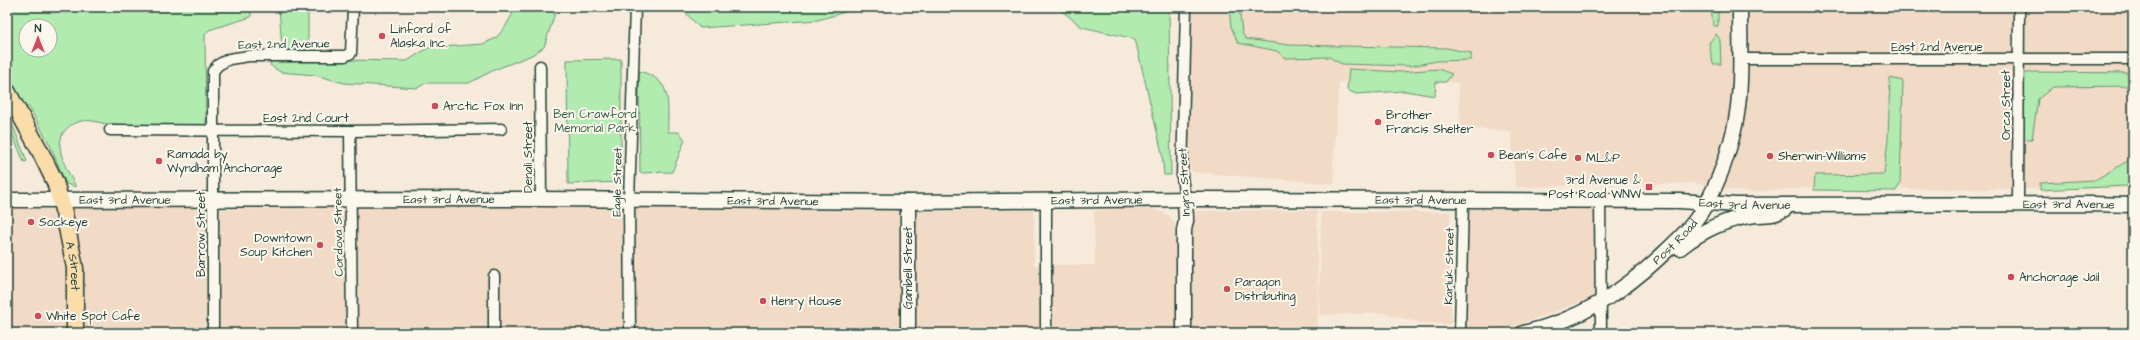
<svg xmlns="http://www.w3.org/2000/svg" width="2140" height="340" viewBox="0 0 2140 340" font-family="'Architects Daughter',sans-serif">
	<rect width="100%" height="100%" fill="#f6eadb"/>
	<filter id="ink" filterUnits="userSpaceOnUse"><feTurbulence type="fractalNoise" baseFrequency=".025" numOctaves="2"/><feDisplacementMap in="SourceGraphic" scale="8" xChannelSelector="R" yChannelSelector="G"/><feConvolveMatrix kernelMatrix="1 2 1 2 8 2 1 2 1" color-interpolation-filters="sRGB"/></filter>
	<g filter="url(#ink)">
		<path fill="#f1dac6" d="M 1192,7 L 2133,7 L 2133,188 L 2002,189 L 1803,188 L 1747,192 L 1695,183 L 1516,187 L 1511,131 L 1461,128 L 1458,83 L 1434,80 L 1339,82 L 1333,164 L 1335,184 L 1193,172 L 1188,161 Z
			M 624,207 L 624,332 L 357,333 L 355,208 Z
			M 633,207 L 900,209 L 900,330 L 633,332 Z
			M 1149,207 L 1170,216 L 1175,227 L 1177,331 L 915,331 L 912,211 L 1034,210 L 1034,265 L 1095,265 L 1094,211 Z
			M 70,208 L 209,208 L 209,333 L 81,332 L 82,261 Z
			M 346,208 L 346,333 L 217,332 L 218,209 Z
			M 1594,208 L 1595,297 L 1497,332 L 1466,332 L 1467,209 Z
			M 7,209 L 55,209 L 66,259 L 67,331 L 7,331 Z
			M 1317,210 L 1318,331 L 1189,332 L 1190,211 Z
			M 1321,212 L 1450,212 L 1451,324 L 1420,323 L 1383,313 L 1319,315 Z"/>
		<path fill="#b1ebb0" stroke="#689472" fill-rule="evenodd" d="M 7,7 L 251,7 L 251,17 L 209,30 L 205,35 L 206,125 C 173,125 140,126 108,124 C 98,123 88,118 78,122 C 71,124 65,129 62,135 C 55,152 69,173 76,187 L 66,184 L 50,145 L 29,107 L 7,107 ZM 26,26 L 50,26 L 50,50 L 26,50 Z
			M 279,7 L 308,7 L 308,50 L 282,50 Z
			M 513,7 L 557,7 L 544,47 L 532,55 L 494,70 L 469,83 L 426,83 L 417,88 L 344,83 L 315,75 L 280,72 L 270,65 L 272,59 L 407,61 L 428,48 L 483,44 L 496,38 L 505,27 L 512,15 Z
			M 680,7 L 862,7 L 818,20 L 700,28 Z
			M 1057,7 L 1169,7 L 1171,175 L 1164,175 L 1162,153 L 1135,39 L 1082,27 Z
			M 1229,7 L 1239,7 L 1242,33 L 1246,39 L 1289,45 L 1447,48 L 1471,53 L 1471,60 L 1437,61 L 1411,66 L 1342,64 L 1329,57 L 1285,58 L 1277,51 L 1238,43 L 1231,27 Z
			M 1711,7 L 1718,7 L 1718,26 L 1713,26 Z
			M 1716,34 L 1720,40 L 1721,64 L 1713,64 L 1709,43 Z
			M 621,59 L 621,182 L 568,184 L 567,60 Z
			M 1349,69 L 1400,72 L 1438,69 L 1452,74 L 1446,82 L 1436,82 L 1435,96 L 1405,91 L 1356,94 L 1347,90 Z
			M 639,71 C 674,80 667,102 668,132 L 679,132 L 685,140 L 672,172 L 640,173 Z
			M 2031,72 L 2133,73 L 2133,86 L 2053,87 L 2038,99 L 2032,139 L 2024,139 L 2024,74 Z
			M 1890,78 L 1903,81 L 1900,184 L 1896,191 L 1814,190 L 1815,175 L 1884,174 L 1888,139 Z
			M 7,111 L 27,161 L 24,162 L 7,121 Z
			M 2133,158 L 2133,179 L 2126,186 L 2040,190 L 2040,183 L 2095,180 Z
			M 2133,290 L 2133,333 L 2123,333 L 2128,328 Z"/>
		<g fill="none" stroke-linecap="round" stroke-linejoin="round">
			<defs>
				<path id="street" d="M 1740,59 L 2133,59
					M 540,66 L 541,199
					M 110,130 L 350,131 L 501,129
					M 350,131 L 352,333
					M 1185,199 L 1182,177 L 1186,7
					M 1600,200 L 1601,333
					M 2018,204 L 2019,7
					M 213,333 L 213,71 L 218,65 L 229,59 L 249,56 L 345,56 L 351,53 L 353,7
					M 494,333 L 494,276
					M 630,333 L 629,201 L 635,7
					M 1046,333 L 1046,201
					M 1460,333 L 1463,200"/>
				<g id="secondary">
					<path id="s1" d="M 7,200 L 541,199 L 908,202 L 1195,199 L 1463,200 L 1680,201 L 1736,205 L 2090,204 L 2133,205"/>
					<path d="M 908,202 L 908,333"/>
					<path d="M 1680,248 C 1702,230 1727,219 1755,215 C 1768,214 1773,216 1785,209"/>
					<path d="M 1184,333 L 1184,230 L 1186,221 L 1185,199"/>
					<path id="s2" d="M 1523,333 C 1578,321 1622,293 1663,254 C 1677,241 1691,228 1701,212 C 1717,188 1727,158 1734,130 C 1743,91 1740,48 1740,7"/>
				</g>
				<g id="primary">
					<path id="s3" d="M 7,91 L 40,151 L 55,182 L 64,213 L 75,268 L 75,333"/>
				</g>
			</defs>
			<use href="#street" stroke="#1f3d34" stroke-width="13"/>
			<use href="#secondary" stroke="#1f3d34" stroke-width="17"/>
			<use href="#primary" stroke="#1f3d34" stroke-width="19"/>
			<use href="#street" stroke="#fbf7ec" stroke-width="10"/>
			<use href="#secondary" stroke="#fbf7ec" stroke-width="14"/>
			<use href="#primary" stroke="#faddab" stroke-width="16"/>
		</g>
	</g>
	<g fill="#d1495b" stroke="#fbf7ec" stroke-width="1.5">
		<circle cx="382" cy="36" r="4"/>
		<circle cx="435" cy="106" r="4"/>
		<circle cx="1378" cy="122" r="4"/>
		<circle cx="1491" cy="155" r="4"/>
		<circle cx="1770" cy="156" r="4"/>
		<circle cx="1578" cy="158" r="4"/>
		<circle cx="159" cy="161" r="4"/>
		<rect x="1645" y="183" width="8" height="8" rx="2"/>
		<circle cx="31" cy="222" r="4"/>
		<circle cx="320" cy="245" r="4"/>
		<circle cx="2011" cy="277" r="4"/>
		<circle cx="1227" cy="289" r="4"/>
		<circle cx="763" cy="301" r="4"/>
		<circle cx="38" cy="316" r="4"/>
	</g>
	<g text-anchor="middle" stroke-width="4" stroke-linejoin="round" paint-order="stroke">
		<g font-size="12" fill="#1f3d34" stroke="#fbf7ec" text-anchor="start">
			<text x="390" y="33">Linford of<tspan x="390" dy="14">Alaska Inc.</tspan></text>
			<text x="443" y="110">Arctic Fox Inn</text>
			<text x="1386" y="119">Brother<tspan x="1386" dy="14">Francis Shelter</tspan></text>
			<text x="167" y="158">Ramada by<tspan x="167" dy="14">Wyndham Anchorage</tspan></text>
			<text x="1499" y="159">Bean's Cafe</text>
			<text x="1778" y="160">Sherwin-Williams</text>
			<text x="1586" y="162">ML&amp;P</text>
			<text x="1641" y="184" text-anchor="end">3rd Avenue &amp;<tspan x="1641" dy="14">Post Road WNW</tspan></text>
			<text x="39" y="226">Sockeye</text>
			<text x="312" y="242" text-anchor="end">Downtown<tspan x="312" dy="14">Soup Kitchen</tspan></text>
			<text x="2019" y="281">Anchorage Jail</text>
			<text x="1235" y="286">Paragon<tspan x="1235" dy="14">Distributing</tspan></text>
			<text x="771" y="305">Henry House</text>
			<text x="46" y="320">White Spot Cafe</text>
		</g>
		<g font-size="12" fill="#1f3d34" stroke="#fbf7ec">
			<text transform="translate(284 44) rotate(-1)" y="4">East 2nd Avenue</text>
			<text x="1937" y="51">East 2nd Avenue</text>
			<text transform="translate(2006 105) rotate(-90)" y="4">Orca Street</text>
			<text x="306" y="122">East 2nd Court</text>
			<text transform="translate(528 157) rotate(-90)" y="4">Denali Street</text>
			<text transform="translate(617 182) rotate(-89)" y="4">Eagle Street</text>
			<text transform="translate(1184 182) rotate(-93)" y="4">Ingra Street</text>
			<text dy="4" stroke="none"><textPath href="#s1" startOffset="118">East 3rd Avenue</textPath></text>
			<text dy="4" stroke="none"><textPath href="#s1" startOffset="442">East 3rd Avenue</textPath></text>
			<text dy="4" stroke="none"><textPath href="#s1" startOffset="1414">East 3rd Avenue</textPath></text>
			<text dy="4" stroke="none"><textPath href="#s1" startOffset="766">East 3rd Avenue</textPath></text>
			<text dy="4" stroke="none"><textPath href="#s1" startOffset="1090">East 3rd Avenue</textPath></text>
			<text dy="4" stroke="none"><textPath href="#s1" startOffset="1738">East 3rd Avenue</textPath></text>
			<text dy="4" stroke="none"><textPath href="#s1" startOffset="2062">East 3rd Avenue</textPath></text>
			<text transform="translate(338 232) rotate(-91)" y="4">Cordova Street</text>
			<text transform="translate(201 234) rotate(-90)" y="4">Barrow Street</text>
			<text dy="4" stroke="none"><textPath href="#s2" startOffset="180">Post Road</textPath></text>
			<text dy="4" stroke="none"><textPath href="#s3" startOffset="189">A Street</textPath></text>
			<text transform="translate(1449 266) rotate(-89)" y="4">Karluk Street</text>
			<text transform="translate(908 268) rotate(-90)" y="4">Gambell Street</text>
		</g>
		<g font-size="12" fill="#3c604d" stroke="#fbf7ec">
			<text x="595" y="118">Ben Crawford<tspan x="595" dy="14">Memorial Park</tspan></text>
		</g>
	</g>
	<rect width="2140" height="340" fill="none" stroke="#fbf7ec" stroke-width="24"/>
	<rect x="12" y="12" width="2116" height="316" fill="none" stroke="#1f3d34" stroke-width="1.5" filter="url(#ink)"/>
	<g transform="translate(38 38)"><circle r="19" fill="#fbf7ec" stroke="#a3ada2"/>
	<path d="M0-3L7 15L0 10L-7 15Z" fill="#d1495b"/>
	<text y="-6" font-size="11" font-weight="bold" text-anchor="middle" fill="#1f3d34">N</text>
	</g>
</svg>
